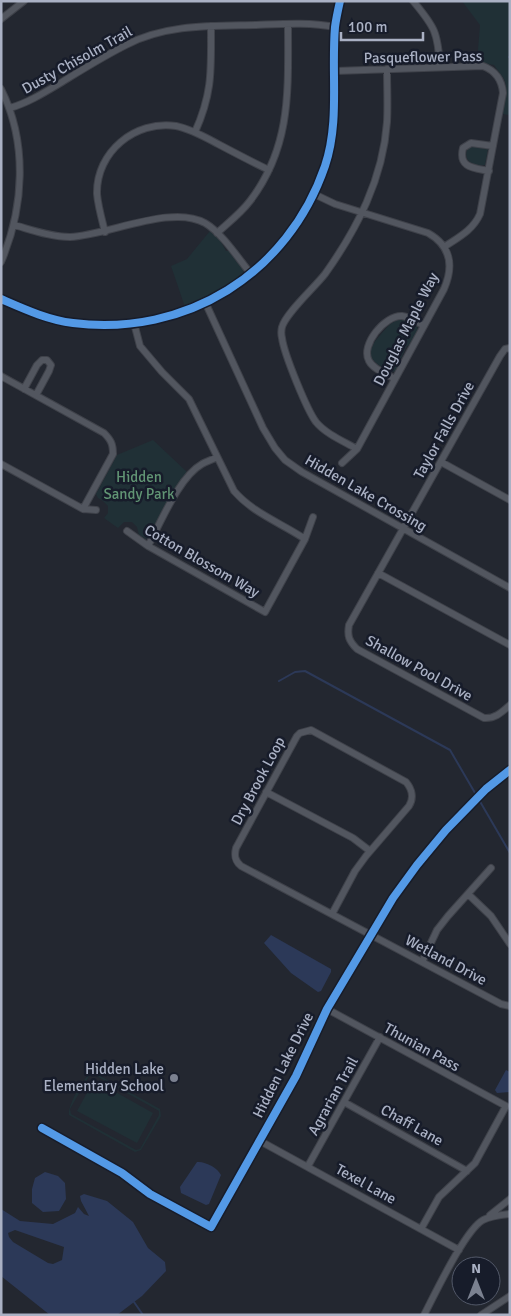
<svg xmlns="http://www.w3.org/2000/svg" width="511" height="1316" viewBox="0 0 511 1316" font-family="Signika,sans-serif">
	<rect width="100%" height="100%" fill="#232730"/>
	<path fill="#203036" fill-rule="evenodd" d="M 462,1 L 510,1 L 510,115 L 502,114 C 504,103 509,90 504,79 C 501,74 497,70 494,65 L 477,62 L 480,25 Z
		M 473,146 L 488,149 L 485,165 C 475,166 463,162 467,150 Z
		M 210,231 L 220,240 L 226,251 L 229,251 L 243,269 L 243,274 L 213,294 L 185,307 L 171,266 L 187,259 Z
		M 401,319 L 417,326 L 418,330 L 409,345 L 406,347 L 396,371 L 391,372 C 368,360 363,354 382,333 C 388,326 392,321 401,319 Z
		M 153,440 L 187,472 L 173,492 L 149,536 L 146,539 L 139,535 L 137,527 L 132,522 L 124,522 L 118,528 L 104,518 L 108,513 L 108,506 L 103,501 L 98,498 L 96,494 L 117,455 Z
		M 93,1072 L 160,1109 L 161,1116 L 141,1150 L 135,1152 L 69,1115 C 67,1107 84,1075 93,1072 ZM 93,1074 L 159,1111 L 159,1115 L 140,1149 L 136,1150 L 71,1114 L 70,1109 L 89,1076 Z
		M 94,1080 L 153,1113 L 137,1143 L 77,1111 Z"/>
	<path fill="#2c3958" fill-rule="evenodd" d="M 271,935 L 331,969 L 331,972 L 321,991 L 318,992 L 291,973 L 264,943 Z
		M 506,1070 L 510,1072 L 510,1092 L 497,1093 L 495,1090 Z
		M 197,1162 C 205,1161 218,1168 221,1175 L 209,1204 L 206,1205 L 181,1193 L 180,1187 Z
		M 45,1172 L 58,1176 L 65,1183 L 66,1199 L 59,1211 L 43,1212 L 32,1203 L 32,1189 L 35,1178 Z
		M 84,1194 L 107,1201 L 133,1222 L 148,1248 L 165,1262 L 166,1271 L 142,1296 L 117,1315 L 50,1315 L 1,1276 L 1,1209 L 20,1221 L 53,1224 L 75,1213 L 78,1207 L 84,1214 L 89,1216 L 81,1201 L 80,1196 ZM 15,1230 L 64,1247 L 62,1260 L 53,1264 L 48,1263 L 13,1242 L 9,1237 L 8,1233 Z"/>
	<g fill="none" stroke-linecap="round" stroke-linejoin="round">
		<path stroke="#2c3958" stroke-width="2" d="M 509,57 L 510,57
			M 279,681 L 295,672 L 305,671 L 450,750 L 510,853
			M 134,1302 L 143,1315"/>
		<defs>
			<path id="minor" d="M 413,1 C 435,27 438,33 440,67
				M 1,19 L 24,1
				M 335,71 L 483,66 C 496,71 502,80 503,93 L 480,214 C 473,230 459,237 444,247
				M 1,89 C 28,143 24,208 1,262
				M 10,108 C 27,103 42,94 57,85 C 80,71 102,57 126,45 C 166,24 212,26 256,25 C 282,24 309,22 335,27
				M 195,132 C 213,92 211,69 211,26
				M 489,171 C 474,168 458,168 463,148 L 471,143 L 493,146
				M 314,194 L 335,204 L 428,233 C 451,246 454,266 444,289 L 357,449 L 342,463
				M 14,225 C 32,230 51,237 70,237 C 109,235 172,204 205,223 C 222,233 238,258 251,274
				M 105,232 C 102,220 98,206 97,194 C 96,152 135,120 176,126 C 191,129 205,137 218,144 C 235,153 252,162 269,170
				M 217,233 C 228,223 241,213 250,201 C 292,146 288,89 288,24
				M 1,299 C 24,309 48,320 73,323 C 186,337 288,274 325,166 C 340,121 331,74 335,27 C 336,19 338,10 340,1
				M 206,304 L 263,428 L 275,448 L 285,460 L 302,472 L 510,588
				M 134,323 L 140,346 L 162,372 L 189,399 L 234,491 C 253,513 281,523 305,539
				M 510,348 L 505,349 L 500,356 L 349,625 C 347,636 349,641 357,649 L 484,718 C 495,719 502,712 510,705
				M 1,376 L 104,433 C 111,440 113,444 113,454 L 83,509
				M 395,379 C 387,374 374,370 369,361 C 360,345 385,315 402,316 C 410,317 417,322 424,326
				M 24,389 L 37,365 L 42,360 L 47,360 L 51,365 L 49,371 L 36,395
				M 357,449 C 343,441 326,434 316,422 C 307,410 284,354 282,338 C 281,334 281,331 282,327 C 286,313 314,288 325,274 C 357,229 383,179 387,122 C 388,105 387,87 387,69
				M 441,462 L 510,500
				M 1,464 L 83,509 L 96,510
				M 127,531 L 148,546 L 265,612 L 305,539 L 313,517
				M 148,546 C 161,522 179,477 202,464 C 207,461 212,460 217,457
				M 378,573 L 510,645
				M 266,792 L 353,838 L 370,851
				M 468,894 L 491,916 L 510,944
				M 332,914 L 355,871 L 366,856 L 409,806 C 414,798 412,789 406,782 L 311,730 L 300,733 L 297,736 L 236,848 C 234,856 235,861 241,866 L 501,1004 L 510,1006
				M 422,962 L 437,930 L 448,916 L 491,868
				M 327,1009 L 506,1106 L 475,1163 L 439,1197 L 421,1229
				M 344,1102 L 467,1171
				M 42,1128 L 122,1173 L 150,1194 L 211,1227 L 296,1076 L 327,1009 L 393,898 L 417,865 L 446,830 L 486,789 L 510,770
				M 260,1141 L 459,1250
				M 308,1166 L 380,1037
				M 490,1215 L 510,1199
				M 424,1315 C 435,1294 465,1230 483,1220 C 491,1216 501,1215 510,1214
				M 481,1315 L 510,1296"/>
		</defs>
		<use href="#minor" stroke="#3f424a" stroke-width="8"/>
		<use href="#minor" stroke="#52565f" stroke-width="6"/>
		<defs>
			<path id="cycleway" d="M 1,299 C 24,309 48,320 73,323 C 186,337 288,274 325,166 C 340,121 331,74 335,27 C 336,19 338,10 340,1
				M 42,1128 L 122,1173 L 150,1194 L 211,1227 L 296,1076 L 327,1009 L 393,898 L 417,865 L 446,830 L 486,789 L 510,770"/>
		</defs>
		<use href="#cycleway" stroke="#171c2a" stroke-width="11"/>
		<use href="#cycleway" stroke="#5399e6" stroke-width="8"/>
	</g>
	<circle fill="#7b8190" stroke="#171c2a" stroke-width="2" cx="174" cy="1078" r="5"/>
	<g text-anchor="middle" stroke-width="5" stroke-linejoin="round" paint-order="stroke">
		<g font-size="15" fill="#aab1c4" stroke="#171c2a">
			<text transform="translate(423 57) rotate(-1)" y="5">Pasqueflower Pass</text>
			<text transform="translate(77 60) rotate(-29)" y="5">Dusty Chisolm Trail</text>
			<text transform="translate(406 329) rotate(-63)" y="5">Douglas Maple Way</text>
			<text transform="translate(444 430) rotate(-61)" y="5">Taylor Falls Drive</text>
			<text transform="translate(366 493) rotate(30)" y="5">Hidden Lake Crossing</text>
			<text transform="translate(202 561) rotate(30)" y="5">Cotton Blossom Way</text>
			<text transform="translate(419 668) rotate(29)" y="5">Shallow Pool Drive</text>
			<text transform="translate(258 781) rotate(-62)" y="5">Dry Brook Loop</text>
			<text transform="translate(446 960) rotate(28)" y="5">Wetland Drive</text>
			<text transform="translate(422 1047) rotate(29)" y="5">Thunian Pass</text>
			<text transform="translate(283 1065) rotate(-63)" y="5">Hidden Lake Drive</text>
			<text transform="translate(333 1096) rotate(-61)" y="5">Agrarian Trail</text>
			<text transform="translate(412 1125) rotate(29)" y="5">Chaff Lane</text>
			<text transform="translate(366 1184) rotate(29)" y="5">Texel Lane</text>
		</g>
		<g font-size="15" fill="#619574" stroke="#171c2a">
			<text x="139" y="482">Hidden<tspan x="139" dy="17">Sandy Park</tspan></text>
		</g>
		<g font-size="15" fill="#aab1c4" stroke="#171c2a" text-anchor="end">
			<text x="164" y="1074">Hidden Lake<tspan x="164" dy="17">Elementary School</tspan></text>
		</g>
	</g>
	<rect width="511" height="1316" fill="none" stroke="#aab1c4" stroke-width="5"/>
	<g transform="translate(476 1281)"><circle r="24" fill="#171c2a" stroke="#525868"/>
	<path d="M0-4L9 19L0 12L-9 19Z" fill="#7b8190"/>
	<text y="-8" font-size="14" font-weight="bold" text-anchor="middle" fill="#aab1c4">N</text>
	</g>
	<path d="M341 32v8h82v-8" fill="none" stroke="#aab1c4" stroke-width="2.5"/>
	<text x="348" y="32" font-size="15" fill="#aab1c4" stroke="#171c2a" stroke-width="4" paint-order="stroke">100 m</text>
</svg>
